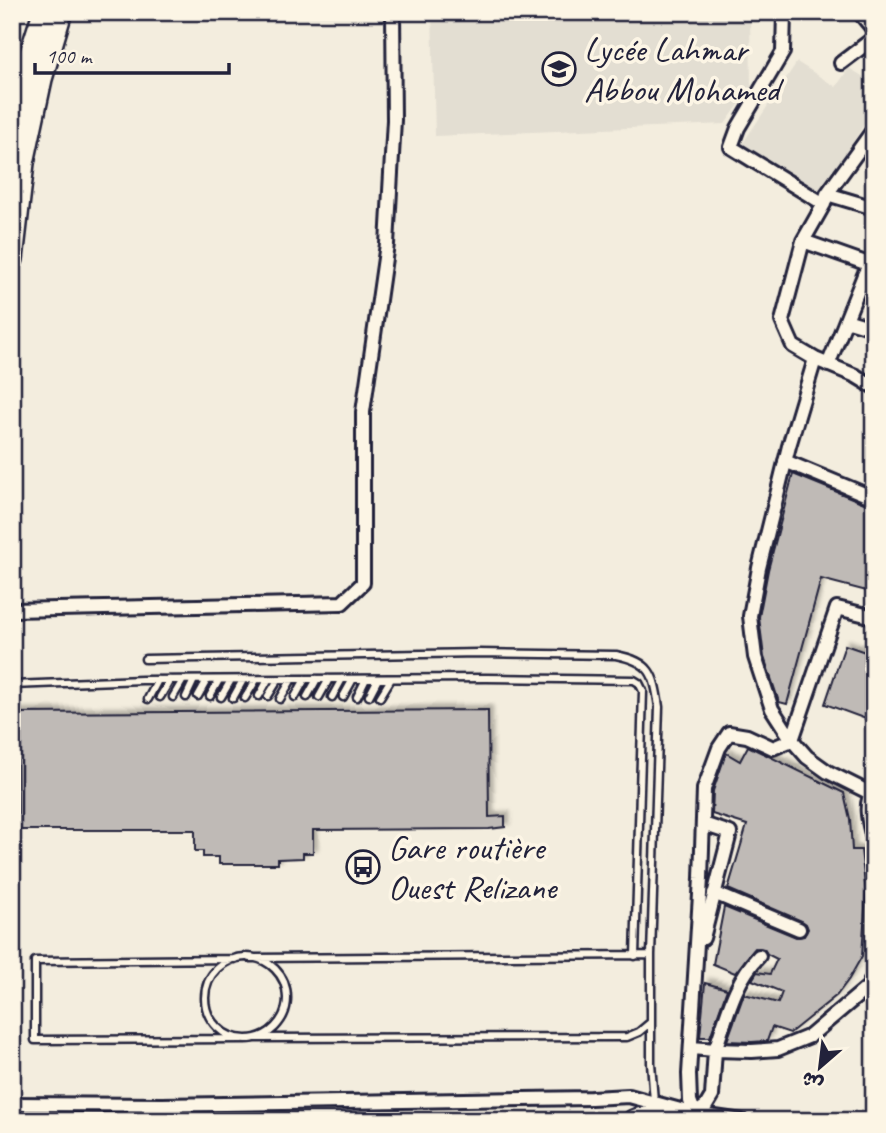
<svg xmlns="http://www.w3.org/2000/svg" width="886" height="1133" viewBox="0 0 886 1133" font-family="Caveat,'Playpen Sans Arabic',sans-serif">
	<defs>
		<filter id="shadow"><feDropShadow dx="4" dy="-4" stdDeviation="2" flood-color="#0004"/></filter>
	</defs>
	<rect width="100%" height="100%" fill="#f3edde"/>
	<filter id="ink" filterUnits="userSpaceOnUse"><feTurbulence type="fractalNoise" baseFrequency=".0143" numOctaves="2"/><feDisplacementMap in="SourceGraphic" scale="14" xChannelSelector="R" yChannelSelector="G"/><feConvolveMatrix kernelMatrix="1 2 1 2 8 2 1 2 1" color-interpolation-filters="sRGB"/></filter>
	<g filter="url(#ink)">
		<path fill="#e3ded2" d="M 432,12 L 750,12 L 751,88 L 725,124 L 435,136 Z
			M 797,62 L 836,87 L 849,68 L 874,83 L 863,101 L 874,109 L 819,195 L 764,161 L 743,143 Z"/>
		<path fill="#bfbab6" stroke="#22223b" stroke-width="2" filter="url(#shadow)" d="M 793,474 L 874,507 L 874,593 L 821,579 L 787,704 L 779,702 L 764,657 L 759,617 L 768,570 Z
			M 845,645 L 874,655 L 874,722 L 825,704 Z
			M 488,710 L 489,817 L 505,816 L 505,827 L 489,829 L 313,830 L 313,853 L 303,853 L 303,858 L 278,859 L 278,864 L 219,864 L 219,857 L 203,857 L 203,851 L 195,851 L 195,830 L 18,830 L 17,713 Z
			M 748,746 L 844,793 L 850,819 L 852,850 L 861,850 L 866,893 L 862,956 L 849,979 L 837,995 L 790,1033 L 772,1027 L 767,1041 L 752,1042 L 727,1041 L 744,994 L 778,1003 L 782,992 L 752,980 L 757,972 L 770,974 L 777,959 L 767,954 L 764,949 L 755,948 L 735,973 L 713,964 L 724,907 L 796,937 L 804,936 L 808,929 L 806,924 L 802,921 L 728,889 L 747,825 L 712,814 L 713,791 L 726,753 L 740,761 Z
			M 705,983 L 727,989 L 710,1037 L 700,1037 Z"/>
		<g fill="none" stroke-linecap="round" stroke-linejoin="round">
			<defs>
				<path id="lane" d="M 145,659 L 479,653 L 616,655 C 651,662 654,673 659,707 L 651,955 L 651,1022 L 639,1032 L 627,1037 L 255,1038
					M 12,685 L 142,680 L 486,678 L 634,680 L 639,683 L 643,691 L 635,956
					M 198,696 L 207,680
					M 210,696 L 219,680
					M 259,696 L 268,680
					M 268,696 L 278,680
					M 369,696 L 378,679
					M 160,697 L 170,680
					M 173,697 L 183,680
					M 186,697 L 194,680
					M 221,697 L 231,680
					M 295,697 L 305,679
					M 307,697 L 317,679
					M 319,697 L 329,679
					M 332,697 L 342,679
					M 343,697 L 353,679
					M 357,697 L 366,679
					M 380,697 L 391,679
					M 233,698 L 243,680
					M 245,698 L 256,680
					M 148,699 L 158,680
					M 280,699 L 292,679
					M205 998a41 41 0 1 1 82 0a41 41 0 1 1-82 0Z
					M 249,958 L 651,955
					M 235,959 L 35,961 L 35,1040 L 242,1039
					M 651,1022 L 651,1063 L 654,1101"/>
				<path id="street" d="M 784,12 L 783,52 L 738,128 L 731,147 L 824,204
					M 859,12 L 874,30
					M 841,63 L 874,38
					M 874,129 L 827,194 L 824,204 L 803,241 L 782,321 L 793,346 L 815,359 L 856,376 L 874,387
					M 827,194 L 874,208
					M 803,241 L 874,266
					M 846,320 L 869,327
					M 815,359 L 789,446 L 759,568 L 750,616 L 755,657 L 772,709 L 792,740 L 807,757 L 828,772 L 870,793
					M 828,365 L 864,275 L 874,257
					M 785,461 L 874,498
					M 12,610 L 342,603 L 363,583 L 363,412 L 387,244 L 394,120 L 393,12
					M 874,789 C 862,805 870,825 874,842
					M 714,893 L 799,929
					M 703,938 L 730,833 L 703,824
					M 692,1048 L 715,1050 C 727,1016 734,982 759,956
					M 12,1104 L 162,1105 L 591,1098 L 629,1096 L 695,1114
					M 693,1116 L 695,1114 L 690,1101 L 689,1074 L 701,878 L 704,789 L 719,748 L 729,733 L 747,736 L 773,748 L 792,740 L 837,608 L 874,617
					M 742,1121 L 695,1114 L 706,1106 L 712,1096 L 715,1050 L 752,1051 L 778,1049 L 810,1036 L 868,987 L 874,975"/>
				<path id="highway" d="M 12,126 L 27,65 L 44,12
					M 12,259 L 23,163 L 41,79 L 61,12
					M 634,1121 C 644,1116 653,1117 663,1121"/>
			</defs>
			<use href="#lane" stroke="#22223b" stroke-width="11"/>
			<use href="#street" stroke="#22223b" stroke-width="18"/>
			<use href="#highway" stroke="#22223b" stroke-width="26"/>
			<use href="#lane" stroke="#fcf5e5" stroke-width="6"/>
			<use href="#street" stroke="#fcf5e5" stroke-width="12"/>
			<use href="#highway" stroke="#fcf5e5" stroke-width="21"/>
		</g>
	</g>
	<defs>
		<symbol id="school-ring" viewBox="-11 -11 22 22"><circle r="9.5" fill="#fcf5e5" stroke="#22223b" stroke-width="1.5"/><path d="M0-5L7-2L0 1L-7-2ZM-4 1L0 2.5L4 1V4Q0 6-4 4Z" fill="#22223b"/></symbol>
		<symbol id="bus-ring" viewBox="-11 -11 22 22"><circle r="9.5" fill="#fcf5e5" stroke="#22223b" stroke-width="1.5"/><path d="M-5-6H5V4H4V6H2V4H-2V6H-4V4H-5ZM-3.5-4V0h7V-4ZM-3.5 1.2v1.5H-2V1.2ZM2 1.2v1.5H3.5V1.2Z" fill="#22223b"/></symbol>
	</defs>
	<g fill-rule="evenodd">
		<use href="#school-ring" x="540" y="50" width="38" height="38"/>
		<use href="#bus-ring" x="344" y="848" width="38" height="38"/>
	</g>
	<g text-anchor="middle" stroke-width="7" stroke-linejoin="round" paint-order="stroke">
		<g font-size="35" fill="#22223b" stroke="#fcf5e5" text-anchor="start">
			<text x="584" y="61">Lycée Lahmar<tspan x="584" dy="40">Abbou Mohamed</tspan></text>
			<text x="388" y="859">Gare routière<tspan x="388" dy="40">Ouest Relizane</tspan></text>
		</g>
	</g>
	<rect width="886" height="1133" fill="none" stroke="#fcf5e5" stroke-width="42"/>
	<rect x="21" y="21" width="844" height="1091" fill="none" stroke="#22223b" stroke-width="2.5" filter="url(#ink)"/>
	<g transform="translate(820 1067) rotate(208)" stroke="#fcf5e5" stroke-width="5" paint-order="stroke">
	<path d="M0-5L12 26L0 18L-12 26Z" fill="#22223b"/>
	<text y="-10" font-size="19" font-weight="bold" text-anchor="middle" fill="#22223b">ش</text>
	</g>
	<path d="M35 63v10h194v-10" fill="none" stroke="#22223b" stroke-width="3.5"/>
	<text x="46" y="63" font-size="21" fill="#22223b" stroke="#fcf5e5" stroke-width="5" paint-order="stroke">100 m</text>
</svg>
